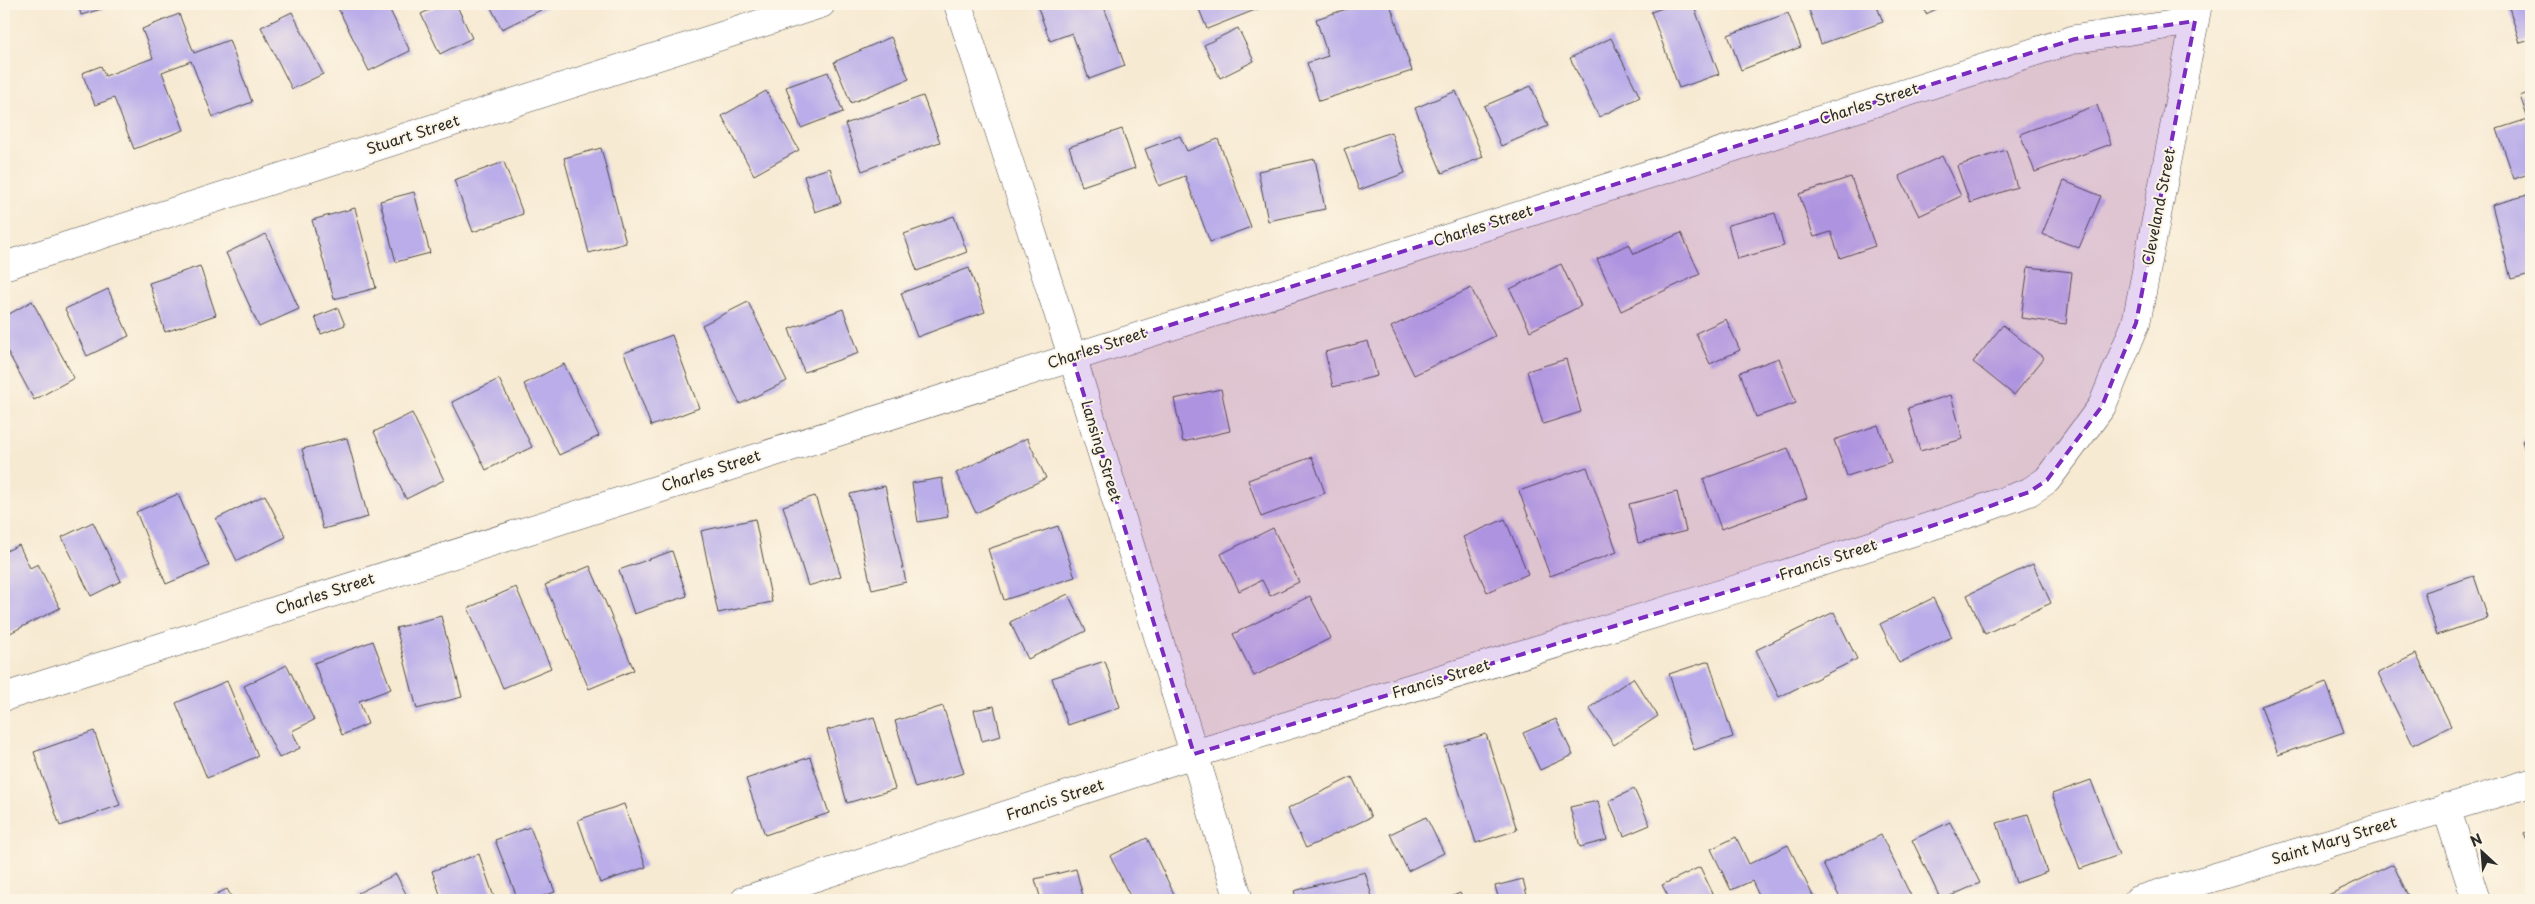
<svg xmlns="http://www.w3.org/2000/svg" width="2535" height="904" viewBox="0 0 2535 904" font-family="'Playpen Sans',sans-serif">
	<rect width="100%" height="100%" fill="#fcf5e5"/>
	<filter id="ink" filterUnits="userSpaceOnUse"><feTurbulence type="fractalNoise" baseFrequency=".02" numOctaves="2"/><feDisplacementMap in="SourceGraphic" scale="10" xChannelSelector="R" yChannelSelector="G"/><feConvolveMatrix kernelMatrix="1 2 1 2 8 2 1 2 1" color-interpolation-filters="sRGB"/></filter>
	<filter id="wash" filterUnits="userSpaceOnUse"><feTurbulence type="fractalNoise" baseFrequency=".0096" numOctaves="4" result="noise"/><feDisplacementMap in="SourceGraphic" scale="20" xChannelSelector="R" yChannelSelector="G"/><feGaussianBlur stdDeviation="1.12" result="paint"/><feColorMatrix in="noise" values="0 0 0 0 0 0 0 0 0 0 0 0 0 0 0 0 0 1.4 0 .05"/><feComposite in="paint" operator="in"/></filter>
	<g filter="url(#wash)">
		<rect width="100%" height="100%" fill="#f7ead3"/>
		<g id="blocks">
			<path fill="#baade9" d="M 78,4 L 118,4 L 81,15 Z
				M 336,4 L 387,4 L 410,51 L 369,71 Z
				M 442,4 L 456,4 L 472,38 L 440,54 L 421,14 Z
				M 489,4 L 553,4 L 502,29 Z
				M 1051,4 L 1103,4 L 1125,66 L 1089,79 L 1072,33 L 1050,41 L 1038,8 Z
				M 1197,4 L 1258,4 L 1260,8 L 1207,29 Z
				M 1362,4 L 1390,4 L 1412,71 L 1319,101 L 1307,63 L 1328,56 L 1316,19 Z
				M 1674,4 L 1693,4 L 1719,74 L 1679,88 L 1651,12 Z
				M 1807,4 L 1876,4 L 1883,22 L 1821,44 Z
				M 1921,4 L 1947,4 L 1926,14 Z
				M 2508,4 L 2531,4 L 2531,40 L 2520,43 Z
				M 292,12 L 323,74 L 292,89 L 261,27 Z
				M 1788,13 L 1801,47 L 1741,70 L 1728,35 Z
				M 179,14 L 194,53 L 229,40 L 252,102 L 213,117 L 191,61 L 162,72 L 184,130 L 134,149 L 114,98 L 95,105 L 82,73 L 101,66 L 105,76 L 153,58 L 142,29 Z
				M 1238,28 L 1254,61 L 1220,78 L 1204,45 Z
				M 891,37 L 909,79 L 851,103 L 834,62 Z
				M 1611,38 L 1640,97 L 1599,117 L 1570,58 Z
				M 828,72 L 843,112 L 801,128 L 786,87 Z
				M 1531,86 L 1548,126 L 1501,146 L 1484,106 Z
				M 766,91 L 799,150 L 754,175 L 722,116 Z
				M 1456,91 L 1483,157 L 1442,173 L 1415,108 Z
				M 2531,92 L 2531,173 L 2514,179 L 2497,129 L 2528,119 L 2520,96 Z
				M 923,96 L 940,142 L 862,171 L 845,124 Z
				M 2097,105 L 2111,144 L 2035,172 L 2020,134 Z
				M 1122,129 L 1135,168 L 1082,186 L 1069,147 Z
				M 1391,132 L 1405,173 L 1359,190 L 1344,149 Z
				M 1180,136 L 1187,151 L 1218,139 L 1251,227 L 1210,242 L 1185,176 L 1159,186 L 1145,149 Z
				M 601,148 L 626,243 L 589,253 L 564,158 Z
				M 2006,150 L 2017,187 L 1970,203 L 1957,166 Z
				M 1942,156 L 1961,196 L 1919,216 L 1899,176 Z
				M 1315,159 L 1325,209 L 1268,221 L 1258,171 Z
				M 504,162 L 523,214 L 473,232 L 454,180 Z
				M 830,168 L 841,203 L 815,212 L 804,176 Z
				M 1851,177 L 1875,246 L 1840,258 L 1831,232 L 1814,237 L 1799,194 Z
				M 2064,181 L 2101,196 L 2079,248 L 2042,234 Z
				M 414,192 L 430,253 L 396,262 L 380,201 Z
				M 2531,194 L 2531,274 L 2511,279 L 2492,205 Z
				M 355,208 L 376,288 L 334,299 L 312,220 Z
				M 1775,213 L 1784,246 L 1737,259 L 1728,225 Z
				M 954,216 L 967,252 L 917,271 L 904,234 Z
				M 1681,233 L 1700,274 L 1621,311 L 1597,259 L 1629,244 L 1634,254 Z
				M 266,234 L 299,309 L 259,327 L 226,253 Z
				M 1561,264 L 1581,306 L 1530,331 L 1510,289 Z
				M 200,266 L 216,315 L 165,332 L 149,283 Z
				M 2028,267 L 2072,272 L 2066,324 L 2021,318 Z
				M 969,268 L 985,312 L 917,337 L 901,293 Z
				M 1471,288 L 1495,336 L 1414,375 L 1391,327 Z
				M 108,289 L 129,336 L 87,356 L 65,309 Z
				M 32,301 L 74,378 L 34,400 L 4,345 L 4,317 Z
				M 748,302 L 787,381 L 740,404 L 702,325 Z
				M 338,308 L 345,325 L 321,334 L 315,317 Z
				M 843,309 L 859,353 L 804,372 L 789,329 Z
				M 1726,319 L 1740,350 L 1710,364 L 1696,333 Z
				M 2003,325 L 2044,358 L 2014,395 L 1973,362 Z
				M 672,335 L 699,408 L 651,426 L 624,353 Z
				M 1368,341 L 1377,376 L 1333,387 L 1325,352 Z
				M 1779,358 L 1796,403 L 1756,417 L 1740,372 Z
				M 1566,359 L 1581,412 L 1543,424 L 1527,371 Z
				M 564,364 L 599,436 L 559,455 L 524,384 Z
				M 499,379 L 532,447 L 486,470 L 452,402 Z
				M 1221,389 L 1230,431 L 1183,442 L 1174,399 Z
				M 1951,395 L 1963,439 L 1920,451 L 1908,408 Z
				M 412,413 L 444,480 L 406,499 L 374,432 Z
				M 1878,425 L 1891,462 L 1847,476 L 1834,440 Z
				M 347,438 L 368,517 L 323,529 L 302,449 Z
				M 1027,438 L 1046,478 L 976,513 L 956,473 Z
				M 2531,438 L 2531,467 L 2522,441 Z
				M 1788,448 L 1807,498 L 1721,529 L 1703,479 Z
				M 1312,457 L 1325,493 L 1261,517 L 1248,480 Z
				M 1587,467 L 1617,552 L 1550,576 L 1519,491 Z
				M 942,478 L 948,517 L 918,522 L 912,483 Z
				M 885,486 L 906,582 L 872,590 L 850,494 Z
				M 1677,492 L 1686,531 L 1638,543 L 1629,504 Z
				M 178,494 L 209,566 L 166,584 L 136,512 Z
				M 265,495 L 286,537 L 237,561 L 216,519 Z
				M 815,496 L 841,576 L 808,586 L 783,506 Z
				M 755,519 L 772,602 L 718,613 L 701,531 Z
				M 1505,519 L 1528,574 L 1487,592 L 1463,537 Z
				M 93,522 L 121,581 L 91,596 L 62,537 Z
				M 1058,526 L 1075,577 L 1004,600 L 988,549 Z
				M 1273,528 L 1299,582 L 1270,596 L 1262,580 L 1239,591 L 1221,554 Z
				M 19,545 L 30,568 L 38,564 L 60,608 L 10,633 L 4,620 L 4,552 Z
				M 672,551 L 687,596 L 634,614 L 619,570 Z
				M 2033,564 L 2051,603 L 1985,634 L 1967,595 Z
				M 590,566 L 634,670 L 589,689 L 545,585 Z
				M 2474,576 L 2488,618 L 2437,635 L 2424,592 Z
				M 516,587 L 551,668 L 503,688 L 468,608 Z
				M 1068,594 L 1086,631 L 1028,659 L 1010,622 Z
				M 1310,596 L 1331,638 L 1254,676 L 1233,634 Z
				M 1933,598 L 1952,637 L 1899,663 L 1880,624 Z
				M 1834,612 L 1857,659 L 1779,697 L 1756,650 Z
				M 441,616 L 462,697 L 417,709 L 396,628 Z
				M 373,641 L 391,689 L 359,701 L 368,724 L 342,735 L 314,663 Z
				M 2416,654 L 2451,726 L 2413,745 L 2378,673 Z
				M 1105,661 L 1120,707 L 1068,725 L 1052,678 Z
				M 1709,661 L 1733,737 L 1694,750 L 1669,674 Z
				M 287,665 L 314,720 L 292,731 L 300,748 L 279,758 L 244,686 Z
				M 1633,678 L 1658,716 L 1614,745 L 1589,708 Z
				M 227,681 L 258,756 L 207,778 L 176,703 Z
				M 2326,682 L 2344,732 L 2278,755 L 2261,706 Z
				M 943,706 L 964,773 L 915,788 L 895,721 Z
				M 994,706 L 1001,736 L 982,741 L 974,710 Z
				M 874,717 L 895,789 L 847,803 L 827,730 Z
				M 1556,719 L 1573,755 L 1540,770 L 1523,733 Z
				M 94,731 L 120,805 L 60,826 L 34,752 Z
				M 1486,734 L 1517,830 L 1476,843 L 1445,747 Z
				M 810,757 L 829,813 L 765,835 L 746,779 Z
				M 1352,777 L 1371,817 L 1306,848 L 1287,809 Z
				M 2091,780 L 2119,855 L 2080,869 L 2052,794 Z
				M 1634,789 L 1650,825 L 1624,836 L 1609,801 Z
				M 1598,801 L 1607,840 L 1580,847 L 1570,807 Z
				M 624,804 L 646,867 L 600,883 L 578,820 Z
				M 2028,814 L 2047,872 L 2016,883 L 1997,823 Z
				M 1426,817 L 1444,853 L 1408,871 L 1390,834 Z
				M 1950,822 L 1980,883 L 1941,900 L 1912,840 Z
				M 530,827 L 555,892 L 532,900 L 518,900 L 495,840 Z
				M 2531,829 L 2531,849 L 2524,833 Z
				M 1881,835 L 1913,900 L 1841,900 L 1823,864 Z
				M 1736,837 L 1749,864 L 1788,845 L 1815,900 L 1761,900 L 1752,881 L 1731,890 L 1711,849 Z
				M 1147,838 L 1174,894 L 1160,900 L 1132,900 L 1110,856 Z
				M 479,854 L 495,900 L 442,900 L 432,871 Z
				M 2393,864 L 2410,900 L 2318,900 Z
				M 1700,867 L 1716,900 L 1670,900 L 1662,885 Z
				M 1076,869 L 1084,900 L 1041,900 L 1035,879 Z
				M 1365,872 L 1373,900 L 1297,900 L 1294,891 Z
				M 396,874 L 409,900 L 361,900 L 358,893 Z
				M 1523,879 L 1528,900 L 1499,900 L 1495,886 Z
				M 227,889 L 233,900 L 204,900 Z
				M 1460,893 L 1464,900 L 1444,900 Z"/>
		</g>
	</g>
	<g filter="url(#ink)">
		<use href="#blocks" fill-opacity="0" stroke="#4a4844" stroke-width="1"/>
		<g fill="none" stroke-linecap="round" stroke-linejoin="round">
			<defs>
				<path id="street" d="M 958,4 L 1072,356 L 1239,900
					M 4,266 L 821,4
					M 4,697 L 2075,39 L 2195,21
					M 2446,807 L 2476,900
					M 745,900 L 1194,754 L 1763,581 L 1971,513 L 2029,492 L 2047,480 L 2102,406 L 2136,323 L 2198,4
					M 2138,900 L 2531,783"/>
			</defs>
			<use href="#street" stroke="#4a4844" stroke-width="29"/>
			<use href="#street" stroke="#fff" stroke-width="28"/>
		</g>
	</g>
	<path fill="#7b2cbf" fill-opacity="0.2" stroke="#7b2cbf" stroke-width="4" stroke-dasharray="10 6" stroke-linejoin="round" d="M 2195,21 L 2136,323 L 2102,406 L 2047,480 L 2029,492 L 1971,513 L 1763,581 L 1194,754 L 1072,356 L 2075,39 Z"/>
	<g text-anchor="middle" stroke-width="4" stroke-linejoin="round" paint-order="stroke">
		<g font-size="15" fill="#2b2b2b" stroke="#fcf5e5">
			<text transform="translate(1869 104) rotate(-18)" y="5">Charles Street</text>
			<text transform="translate(413 135) rotate(-18)" y="5">Stuart Street</text>
			<text transform="translate(2159 207) rotate(-79)" y="5">Cleveland Street</text>
			<text transform="translate(1483 226) rotate(-18)" y="5">Charles Street</text>
			<text transform="translate(1097 348) rotate(-18)" y="5">Charles Street</text>
			<text transform="translate(1101 451) rotate(73)" y="5">Lansing Street</text>
			<text transform="translate(711 471) rotate(-18)" y="5">Charles Street</text>
			<text transform="translate(1828 560) rotate(-18)" y="5">Francis Street</text>
			<text transform="translate(325 594) rotate(-18)" y="5">Charles Street</text>
			<text transform="translate(1441 679) rotate(-17)" y="5">Francis Street</text>
			<text transform="translate(1055 800) rotate(-18)" y="5">Francis Street</text>
			<text transform="translate(2334 841) rotate(-17)" y="5">Saint Mary Street</text>
		</g>
	</g>
	<rect width="2535" height="904" fill="none" stroke="#fcf5e5" stroke-width="20"/>
	<g transform="translate(2482 852) rotate(334)" stroke="#fcf5e5" stroke-width="4" paint-order="stroke">
	<path d="M0-4L9 19L0 12L-9 19Z" fill="#2b2b2b"/>
	<text y="-8" font-size="14" font-weight="bold" text-anchor="middle" fill="#2b2b2b">N</text>
	</g>
</svg>
